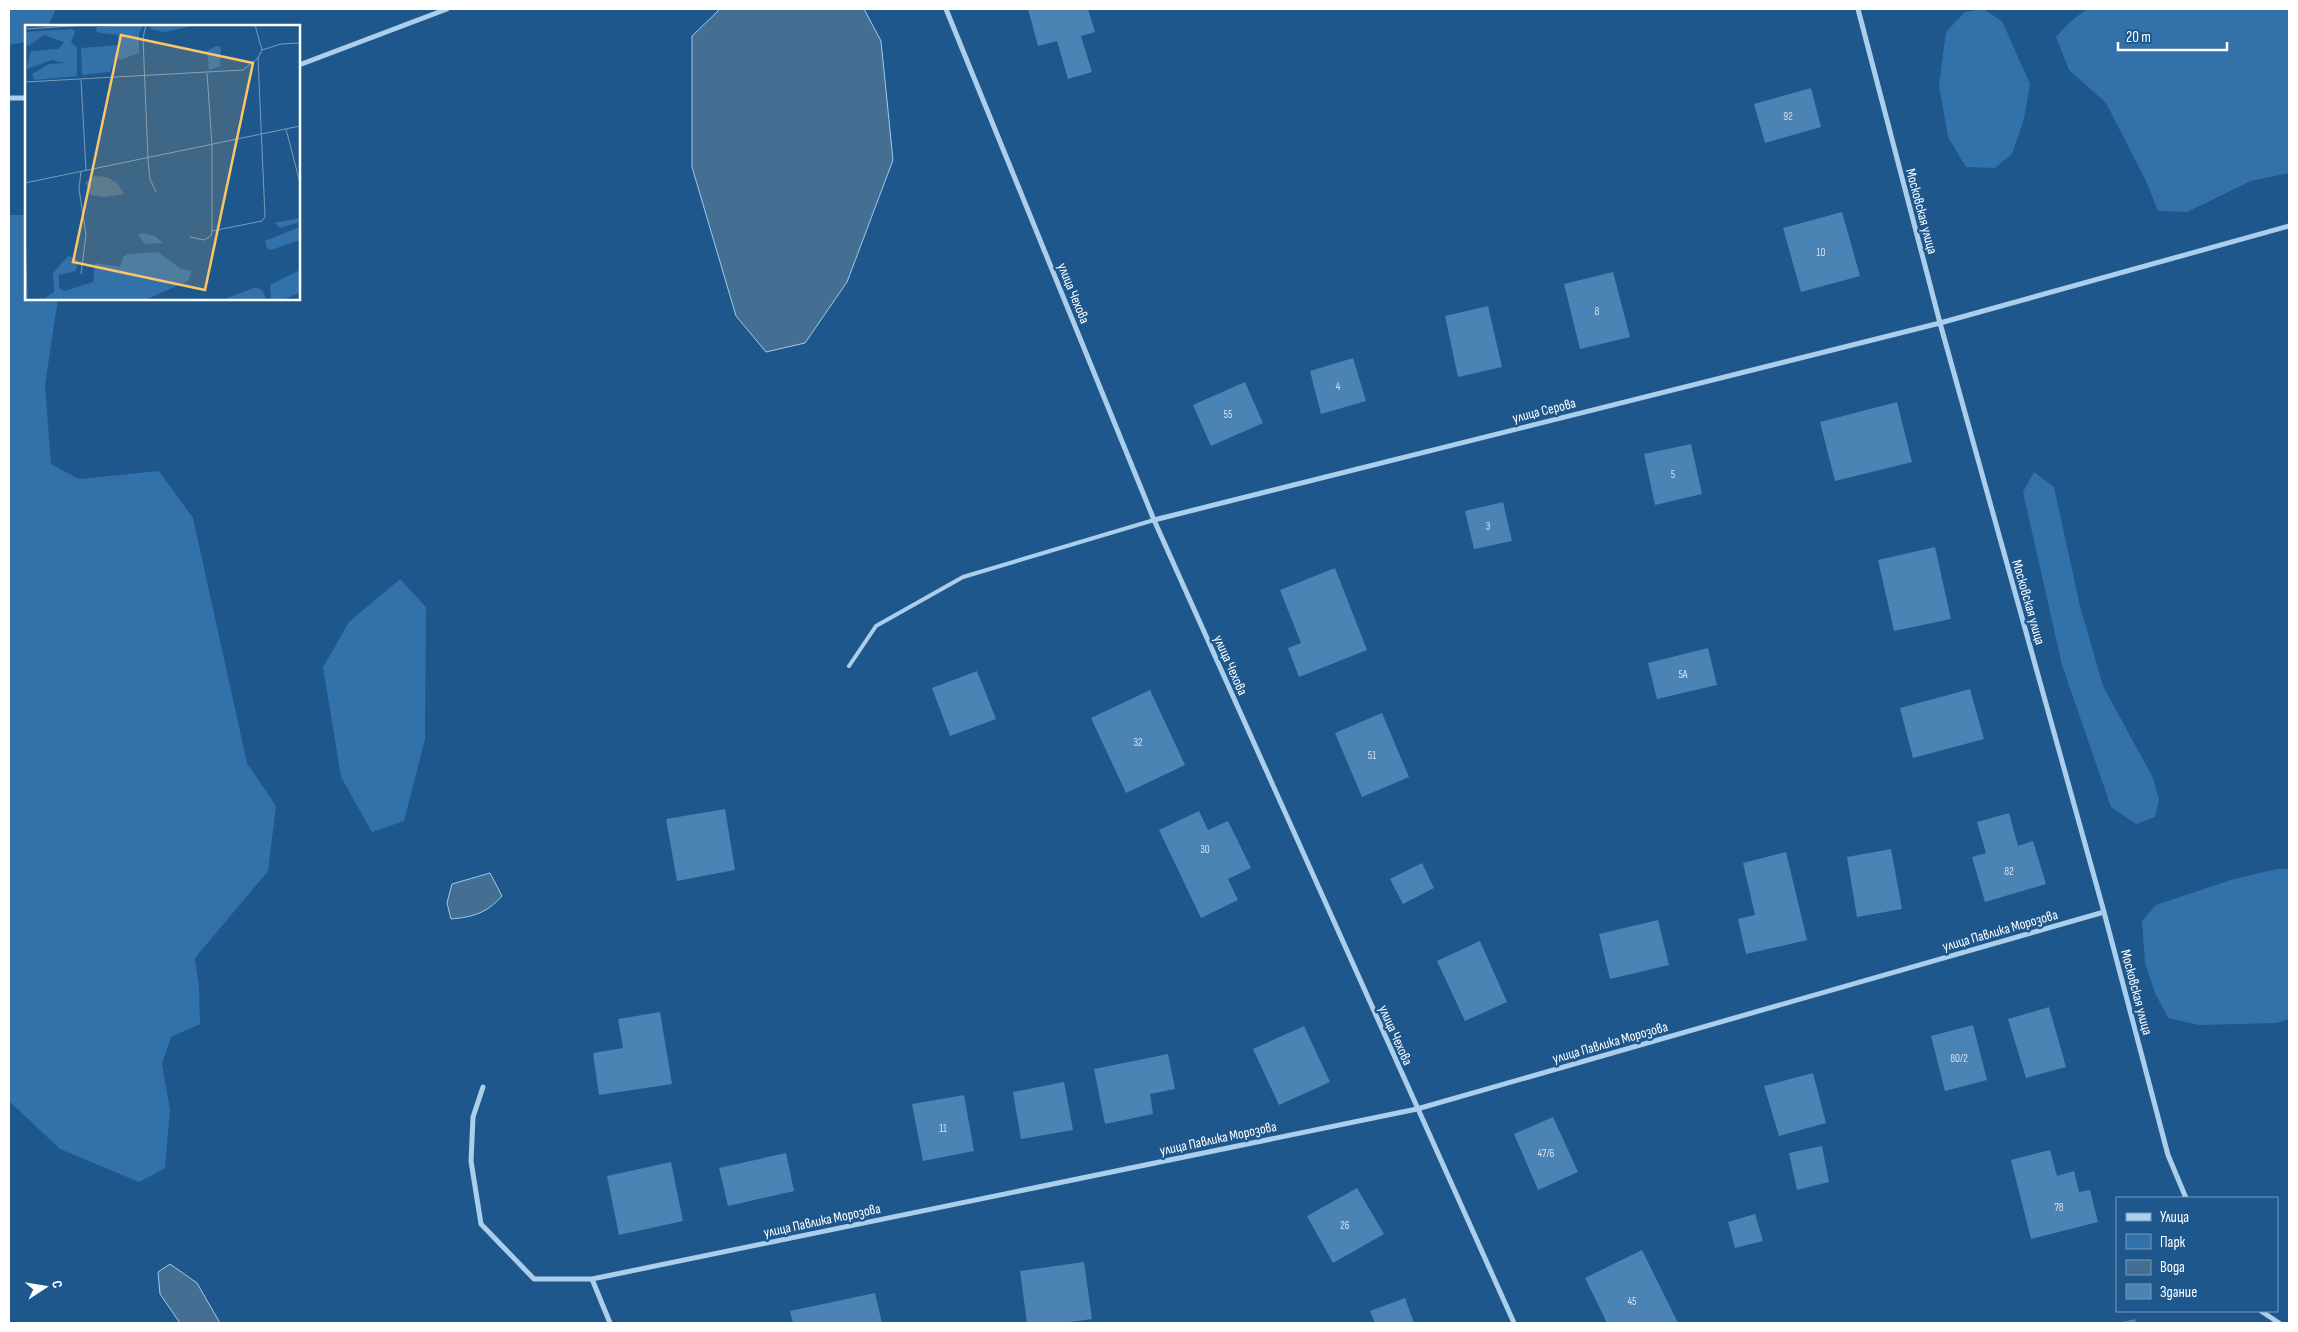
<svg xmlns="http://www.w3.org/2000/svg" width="2298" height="1332" viewBox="0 0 2298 1332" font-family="'Sofia Sans Condensed',sans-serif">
	<rect width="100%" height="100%" fill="#1e578c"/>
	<path fill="#3271a9" d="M 9,9 L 56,9 L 48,26 L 26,26 L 26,42 L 9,45 Z
		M 1983,9 L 2002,21 L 2030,84 L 2024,119 L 2012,154 L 1995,168 L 1966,167 L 1948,137 L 1939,86 L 1946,32 L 1965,12 Z
		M 2087,9 L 2289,9 L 2289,173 L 2251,181 L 2187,212 L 2158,211 L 2146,181 L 2106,103 L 2069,70 L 2056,37 L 2070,22 Z
		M 9,215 L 26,215 L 26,299 L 58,299 L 45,385 L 51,464 L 79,479 L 159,471 L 193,518 L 247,763 L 276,806 L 268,871 L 195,958 L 199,988 L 200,1024 L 171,1037 L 162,1064 L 170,1110 L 165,1168 L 139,1182 L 60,1149 L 9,1101 Z
		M 2034,472 L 2054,487 L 2080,606 L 2103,686 L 2153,778 L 2159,800 L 2155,817 L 2136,824 L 2111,807 L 2062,665 L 2023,492 Z
		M 400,579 L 426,607 L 425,739 L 404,821 L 372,832 L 341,777 L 323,667 L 349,622 Z
		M 2277,869 L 2289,869 L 2289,1019 L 2277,1023 L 2199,1025 L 2168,1018 L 2155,993 L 2145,963 L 2142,921 L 2156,905 L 2234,879 Z"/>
	<path fill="#456e93" stroke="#9ecaee" d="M 720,9 L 864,9 L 881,41 L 893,160 L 847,282 L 805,343 L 766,352 L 736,316 L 692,167 L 692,36 Z
		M 490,873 L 502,896 C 487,913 473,917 451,919 L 447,903 L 452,884 Z
		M 170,1264 L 197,1283 L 220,1323 L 180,1323 L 160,1294 L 158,1272 Z"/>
	<path fill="#4b83b5" d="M 1028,9 L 1088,9 L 1095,32 L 1081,36 L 1092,72 L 1068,79 L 1057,41 L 1038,46 Z
		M 1811,88 L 1821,127 L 1765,143 L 1754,104 Z
		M 1842,212 L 1860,276 L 1801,292 L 1783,228 Z
		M 1613,272 L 1630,337 L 1580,349 L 1564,284 Z
		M 1488,306 L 1502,367 L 1458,377 L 1445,316 Z
		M 1353,358 L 1366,401 L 1321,414 L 1310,371 Z
		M 1245,382 L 1263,423 L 1211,446 L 1193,405 Z
		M 1897,402 L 1912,462 L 1835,481 L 1820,422 Z
		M 1691,444 L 1702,494 L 1655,505 L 1644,454 Z
		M 1503,502 L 1512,541 L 1474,549 L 1465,511 Z
		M 1935,547 L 1951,619 L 1894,631 L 1878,560 Z
		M 1335,568 L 1367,650 L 1299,677 L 1288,648 L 1301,643 L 1280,590 Z
		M 1708,648 L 1717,685 L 1657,699 L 1648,663 Z
		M 977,671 L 996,719 L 950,736 L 932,688 Z
		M 1970,689 L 1984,739 L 1913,758 L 1900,708 Z
		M 1150,690 L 1185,765 L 1126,793 L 1091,718 Z
		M 1382,713 L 1409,777 L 1362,797 L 1335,733 Z
		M 725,809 L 735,870 L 677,881 L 666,819 Z
		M 1199,811 L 1208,830 L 1228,821 L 1251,868 L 1228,879 L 1238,900 L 1201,918 L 1159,830 Z
		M 2009,813 L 2018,846 L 2033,841 L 2046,884 L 1985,902 L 1972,857 L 1986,853 L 1977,822 Z
		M 1891,849 L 1902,909 L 1857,917 L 1847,857 Z
		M 1786,852 L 1807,940 L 1746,954 L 1738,919 L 1755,915 L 1743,863 Z
		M 1422,863 L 1434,888 L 1403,904 L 1390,879 Z
		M 1658,920 L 1669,965 L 1610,979 L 1599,934 Z
		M 1480,941 L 1507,1002 L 1465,1021 L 1437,961 Z
		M 2049,1007 L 2066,1067 L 2026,1078 L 2008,1019 Z
		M 660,1012 L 672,1084 L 599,1095 L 593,1053 L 623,1048 L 618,1019 Z
		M 1973,1025 L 1987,1080 L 1945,1091 L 1931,1036 Z
		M 1304,1026 L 1330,1082 L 1279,1105 L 1253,1049 Z
		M 1168,1054 L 1175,1089 L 1150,1094 L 1153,1114 L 1105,1124 L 1094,1069 Z
		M 1813,1073 L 1826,1123 L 1779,1136 L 1764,1086 Z
		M 1064,1082 L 1073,1130 L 1021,1139 L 1013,1092 Z
		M 964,1095 L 974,1151 L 923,1161 L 912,1104 Z
		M 1553,1117 L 1578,1172 L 1538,1190 L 1514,1134 Z
		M 1822,1146 L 1829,1182 L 1797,1190 L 1789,1153 Z
		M 2050,1150 L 2057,1176 L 2074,1171 L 2079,1192 L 2090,1190 L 2098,1222 L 2031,1239 L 2011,1160 Z
		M 786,1153 L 794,1191 L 728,1206 L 719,1168 Z
		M 671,1162 L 683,1221 L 619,1235 L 607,1176 Z
		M 1357,1188 L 1384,1234 L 1333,1263 L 1307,1216 Z
		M 1755,1214 L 1763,1241 L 1735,1248 L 1728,1222 Z
		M 1642,1250 L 1678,1323 L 1607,1323 L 1585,1278 Z
		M 1084,1262 L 1092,1319 L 1063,1323 L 1027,1323 L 1020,1271 Z
		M 875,1293 L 882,1323 L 793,1323 L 790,1311 Z
		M 1405,1298 L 1414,1323 L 1375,1323 L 1370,1311 Z
		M 2135,1319 L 2136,1323 L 2119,1323 Z"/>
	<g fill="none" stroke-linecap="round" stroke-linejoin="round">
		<path stroke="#abceec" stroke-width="4" d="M 849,666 L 876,626 L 963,577 L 1154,520"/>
		<path stroke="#abceec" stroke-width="5" d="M 946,9 L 1154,520 L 1514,1323
			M 1858,9 L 1940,323 L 2104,912 L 2168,1155 L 2186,1198
			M 299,65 L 447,9
			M 9,98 L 26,98
			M 1154,520 L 1940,323 L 2289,226
			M 483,1087 L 473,1117 L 471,1161 L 481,1224 L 534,1279 L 592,1279 L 1417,1109 L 2104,912
			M 592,1279 L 610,1323
			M 2261,1311 L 2279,1323"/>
	</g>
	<g text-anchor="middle" stroke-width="5" stroke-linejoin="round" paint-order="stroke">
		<g font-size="11" fill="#d2e0ec">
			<text x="1788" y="120">92</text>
			<text x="1821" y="256">10</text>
			<text x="1597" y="315">8</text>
			<text x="1338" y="390">4</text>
			<text x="1228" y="418">55</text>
			<text x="1673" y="478">5</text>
			<text x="1488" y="530">3</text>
			<text x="1683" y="678">5А</text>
			<text x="1138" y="746">32</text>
			<text x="1372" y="759">51</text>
			<text x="1205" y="853">30</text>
			<text x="2009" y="875">82</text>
			<text x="1959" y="1062">80/2</text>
			<text x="943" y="1132">11</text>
			<text x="1546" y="1157">47/6</text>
			<text x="2059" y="1211">78</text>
			<text x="1345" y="1229">26</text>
			<text x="1632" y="1305">45</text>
		</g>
		<g font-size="14" fill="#fff" stroke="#1e578c">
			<text transform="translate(1922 211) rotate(75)" y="5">Московская улица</text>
			<text transform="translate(1074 293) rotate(68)" y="5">улица Чехова</text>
			<text transform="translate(1544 410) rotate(-14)" y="5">улица Серова</text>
			<text transform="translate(2029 602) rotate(74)" y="5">Московская улица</text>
			<text transform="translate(1231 665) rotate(66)" y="5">улица Чехова</text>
			<text transform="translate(2000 930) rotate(-16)" y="5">улица Павлика Морозова</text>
			<text transform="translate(2137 992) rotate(75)" y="5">Московская улица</text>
			<text transform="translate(1396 1035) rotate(66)" y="5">улица Чехова</text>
			<text transform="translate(1610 1042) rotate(-16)" y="5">улица Павлика Морозова</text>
			<text transform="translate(1218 1138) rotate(-12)" y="5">улица Павлика Морозова</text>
			<text transform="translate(822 1220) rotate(-12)" y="5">улица Павлика Морозова</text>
		</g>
	</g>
	<g transform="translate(25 25)">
		<rect width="275" height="275" fill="#1e578c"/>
		<path d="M 111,0 L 118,1 L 114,8 L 114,28 L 95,35 L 91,31 L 85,47 L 57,50 L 56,23 L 94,20 L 93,10 L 75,8 L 71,6 L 72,2 ZM 171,0 L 140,7 L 125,4 L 126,0 ZM 48,4 L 50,8 L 46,17 L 52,23 L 52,51 L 9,55 L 7,49 L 24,39 L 40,38 L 27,35 L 1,44 L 6,26 L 33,24 L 39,17 L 19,10 L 4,21 L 0,19 L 0,7 ZM 191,21 L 196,22 L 195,41 L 184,45 L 182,26 ZM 275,193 L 275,197 L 255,203 L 249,198 ZM 275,202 L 275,215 L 246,225 L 242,223 L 240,216 ZM 117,208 L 130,211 L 138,218 L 120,219 L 113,210 ZM 133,227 L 156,244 L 167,246 L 163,256 L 120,275 L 5,275 L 20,273 L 29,267 L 28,248 L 43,231 L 52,234 L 52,240 L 51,246 L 34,250 L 34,263 L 39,266 L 68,257 L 70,238 L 95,242 L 98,232 L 103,229 ZM 275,245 L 275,268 L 257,275 L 246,275 L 245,260 ZM 231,262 L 237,265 L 242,275 L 197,275 Z" fill="#3271a9"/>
		<path d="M 70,151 L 82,152 L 93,159 L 99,169 L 79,172 L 66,170 L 60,157 Z" fill="#456e93"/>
		<path fill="none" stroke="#789aba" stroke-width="1" d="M 121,0 L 118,13 L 123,134 L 125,154 L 131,167M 0,4 L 61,0M 237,25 L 256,19 L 275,18M 56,55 L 61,145M 0,57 L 218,45 L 233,33 L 237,25 L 230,0M 261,104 L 275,158M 0,158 L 275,101M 0,202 L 2,275M 187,206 L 237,196 L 240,192 L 233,33M 165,212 L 179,215 L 186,211 L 187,206 L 187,120 L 182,48M 56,249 L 61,210 L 54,164 L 56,146"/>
		<path fill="#fbc56a" fill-opacity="0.15" stroke="#fbc56a" stroke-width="2.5" d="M 96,10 L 228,38 L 180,265 L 48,237 Z"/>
		<rect width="275" height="275" fill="none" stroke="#fff" stroke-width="2.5"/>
	</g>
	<rect width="2298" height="1332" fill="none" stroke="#ffffff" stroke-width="20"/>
	<rect x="2116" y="1197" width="162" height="115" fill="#1e578c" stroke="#789aba"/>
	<rect x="2126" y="1213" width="25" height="8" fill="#abceec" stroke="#789aba"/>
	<text x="2160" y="1222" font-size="15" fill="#ffffff">Улица</text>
	<rect x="2126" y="1234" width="25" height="15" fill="#3271a9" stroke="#789aba"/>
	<text x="2160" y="1247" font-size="15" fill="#ffffff">Парк</text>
	<rect x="2126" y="1260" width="25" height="15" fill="#456e93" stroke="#789aba"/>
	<text x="2160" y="1272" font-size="15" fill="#ffffff">Вода</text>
	<rect x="2126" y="1284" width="25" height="15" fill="#4b83b5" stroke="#789aba"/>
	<text x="2160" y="1297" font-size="15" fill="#ffffff">Здание</text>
	<g transform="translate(45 1287) rotate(78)" stroke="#1e578c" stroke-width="4" paint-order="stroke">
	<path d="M0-4L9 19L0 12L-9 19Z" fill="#ffffff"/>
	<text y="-8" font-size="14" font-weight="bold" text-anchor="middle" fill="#ffffff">С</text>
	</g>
	<path d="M2118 42v8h109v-8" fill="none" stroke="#ffffff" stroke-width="2.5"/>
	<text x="2126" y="42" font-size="15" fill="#ffffff" stroke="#1e578c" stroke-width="4" paint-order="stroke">20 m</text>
</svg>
